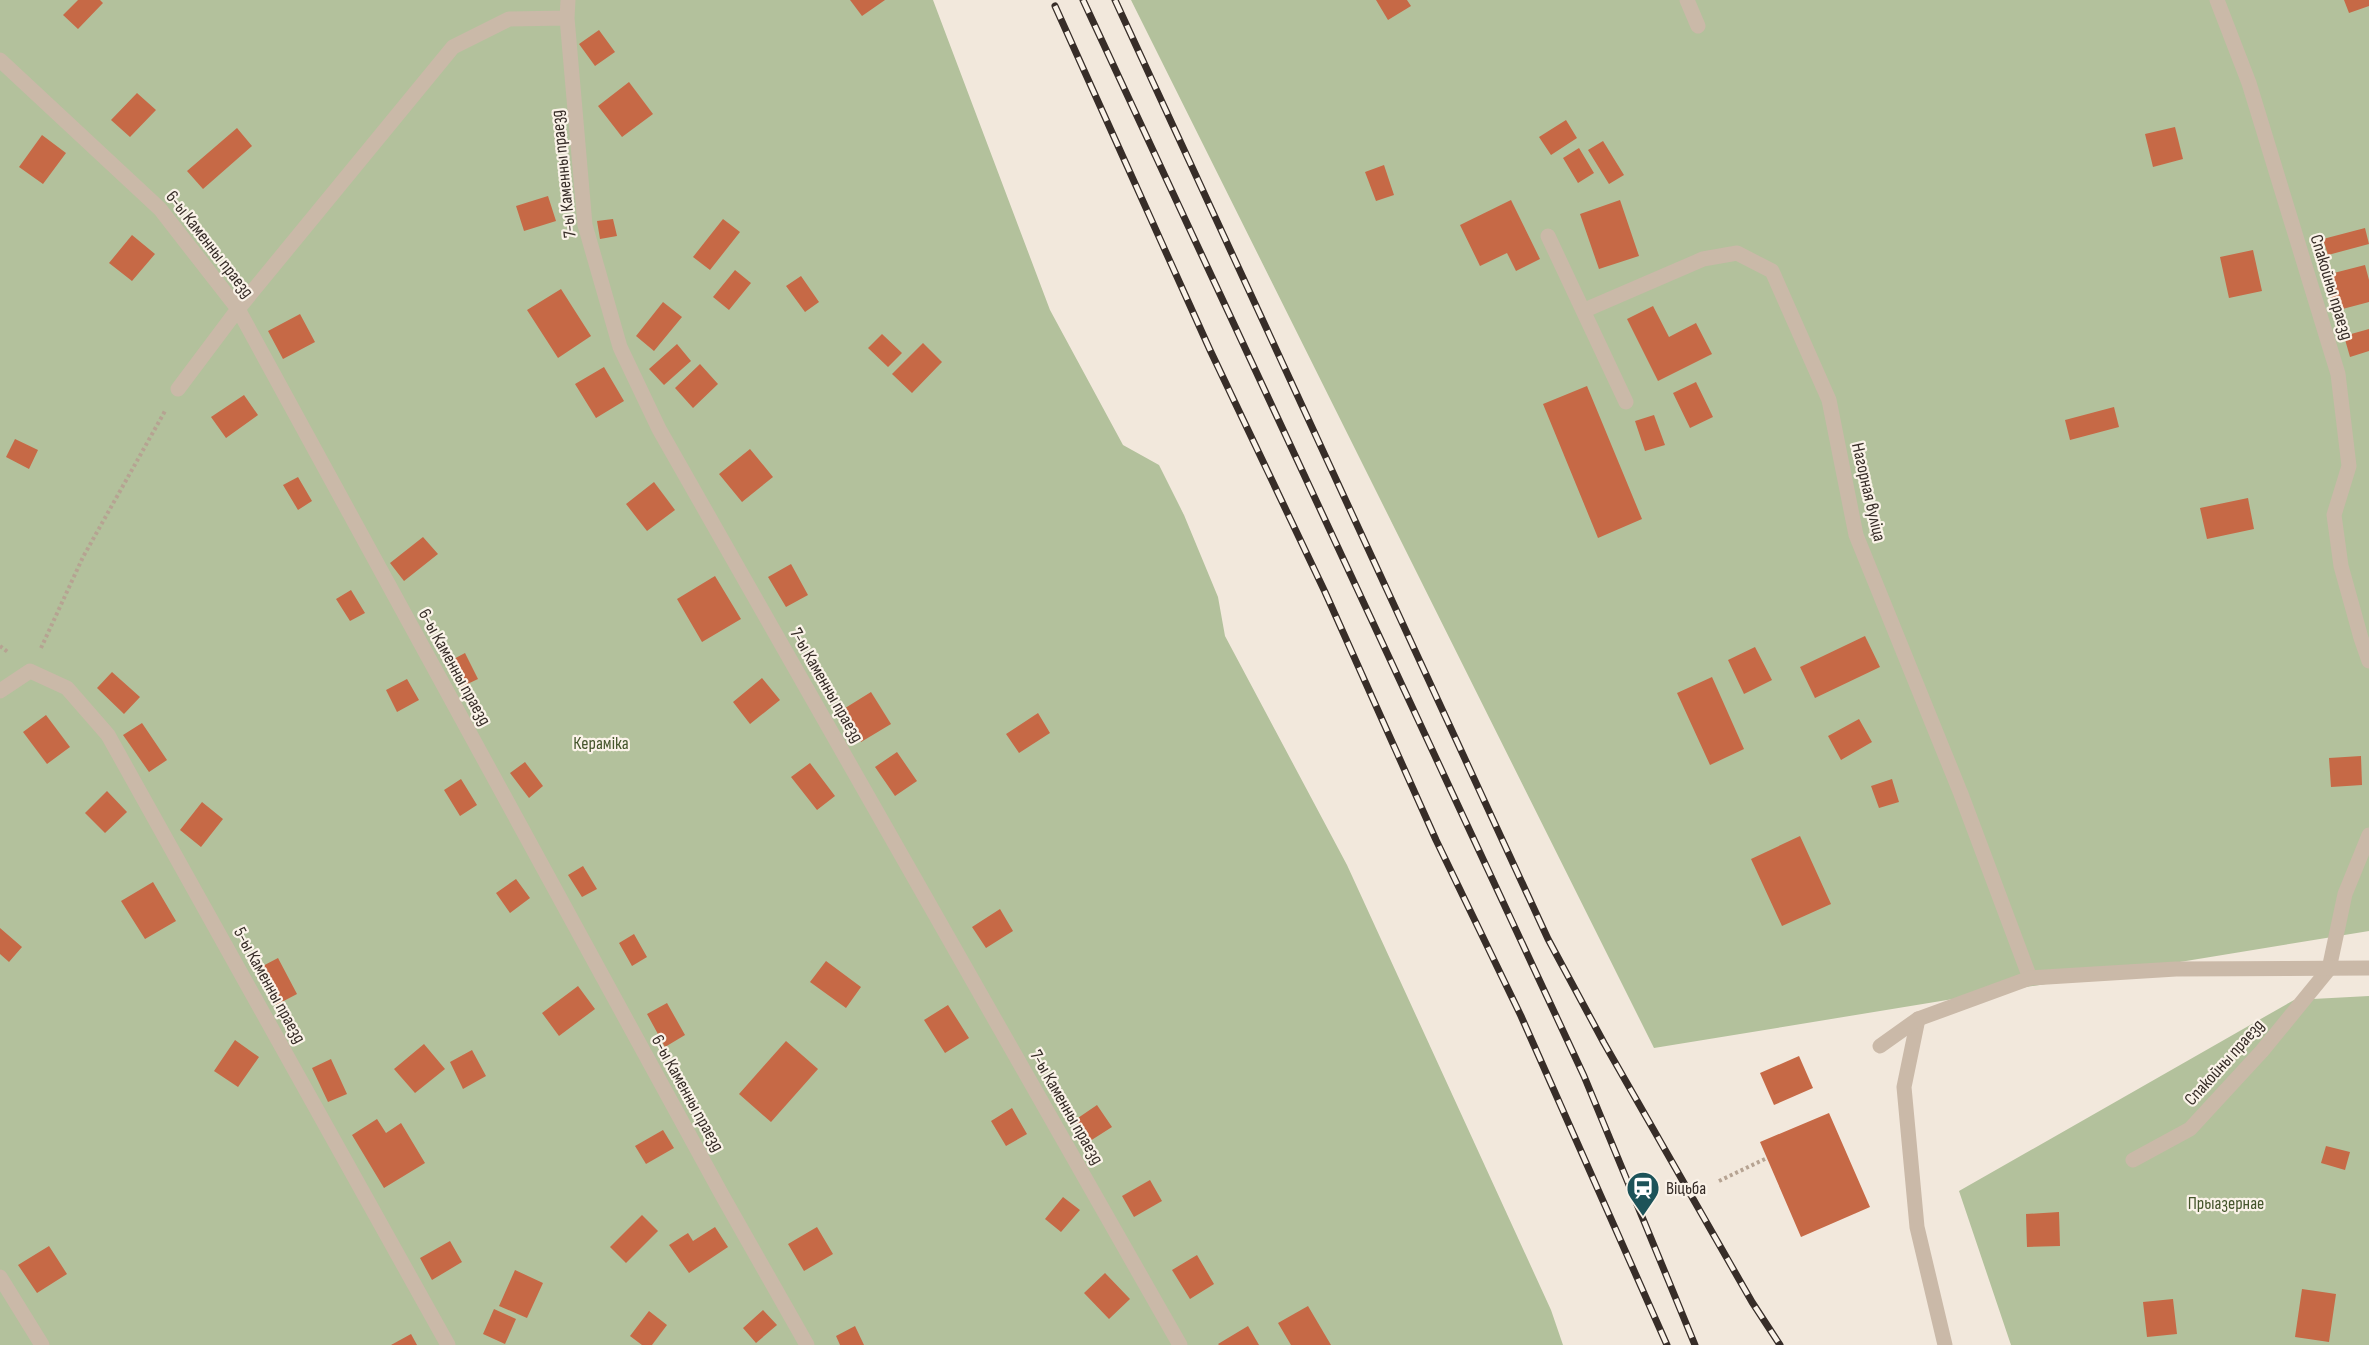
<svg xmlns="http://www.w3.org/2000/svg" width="2369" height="1345" viewBox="0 0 2369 1345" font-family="'Sofia Sans Condensed',sans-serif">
	<rect width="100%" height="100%" fill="#f2e8dc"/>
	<path fill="#b3c19c" d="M 0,0 L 933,0 L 1050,310 L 1123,445 L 1159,465 L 1184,515 L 1218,597 L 1225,636 L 1347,865 L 1551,1310 L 1563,1345 L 0,1345 Z
		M 1131,0 L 2369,0 L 2369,931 L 1654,1048 Z
		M 2369,996 L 2369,1345 L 2011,1345 L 1959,1191 L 2294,1000 Z"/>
	<path fill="#c66946" d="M 78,0 L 100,0 L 103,3 L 78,29 L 63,15 Z
		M 850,0 L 885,0 L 862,16 Z
		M 1376,0 L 1407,0 L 1411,6 L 1388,20 Z
		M 2344,0 L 2369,0 L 2369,6 L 2349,13 Z
		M 599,30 L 615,52 L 595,66 L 579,44 Z
		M 629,82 L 653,114 L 622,137 L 598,106 Z
		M 137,93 L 156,110 L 130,137 L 111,120 Z
		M 1566,120 L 1577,138 L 1551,155 L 1539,137 Z
		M 2175,127 L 2183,159 L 2153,167 L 2145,134 Z
		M 237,128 L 252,146 L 203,189 L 187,171 Z
		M 42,135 L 66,153 L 43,184 L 19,167 Z
		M 1603,141 L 1624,175 L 1609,184 L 1588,150 Z
		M 1579,148 L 1594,173 L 1578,183 L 1563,158 Z
		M 1384,165 L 1394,195 L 1376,201 L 1365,172 Z
		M 548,196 L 556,221 L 524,231 L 516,206 Z
		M 1511,200 L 1540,259 L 1516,271 L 1507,253 L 1480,266 L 1460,225 Z
		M 1620,200 L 1639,256 L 1599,269 L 1580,214 Z
		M 613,219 L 617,236 L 600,239 L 597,221 Z
		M 723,219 L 740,232 L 710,270 L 693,257 Z
		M 2365,228 L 2369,244 L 2328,255 L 2323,239 Z
		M 132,235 L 155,254 L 132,281 L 109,263 Z
		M 2253,250 L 2262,291 L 2229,298 L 2220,257 Z
		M 2365,265 L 2369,280 L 2369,302 L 2335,311 L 2326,275 Z
		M 735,270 L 751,283 L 729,310 L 713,297 Z
		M 801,276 L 819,302 L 805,312 L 786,286 Z
		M 561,289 L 591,336 L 558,358 L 527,310 Z
		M 663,302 L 682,317 L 654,351 L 636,336 Z
		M 1653,306 L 1669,337 L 1696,323 L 1712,354 L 1658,381 L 1627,319 Z
		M 300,314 L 315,342 L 283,359 L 268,331 Z
		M 2369,329 L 2369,351 L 2350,357 L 2344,336 Z
		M 882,334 L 902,353 L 888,367 L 868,348 Z
		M 923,343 L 942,362 L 912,393 L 892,374 Z
		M 677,344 L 691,361 L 664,385 L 649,369 Z
		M 700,364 L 718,384 L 693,408 L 675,388 Z
		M 604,367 L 624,401 L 596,418 L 575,384 Z
		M 1696,382 L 1713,417 L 1690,428 L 1673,393 Z
		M 1587,386 L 1642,519 L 1598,538 L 1543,404 Z
		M 244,395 L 258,415 L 226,438 L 211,417 Z
		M 2114,407 L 2119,427 L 2070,440 L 2065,420 Z
		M 1654,415 L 1665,445 L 1645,451 L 1635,421 Z
		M 15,439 L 38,450 L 29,469 L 6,457 Z
		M 750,449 L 773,477 L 742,502 L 719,474 Z
		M 298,477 L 312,501 L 298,510 L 283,485 Z
		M 654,482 L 675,510 L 647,531 L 626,504 Z
		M 2248,498 L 2254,529 L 2207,539 L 2200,508 Z
		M 423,537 L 438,554 L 404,581 L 390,563 Z
		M 791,564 L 808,595 L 786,607 L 768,577 Z
		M 715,576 L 741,619 L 702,642 L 677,599 Z
		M 351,590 L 365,613 L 350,621 L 336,599 Z
		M 1865,636 L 1880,667 L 1815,698 L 1800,667 Z
		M 1755,647 L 1772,680 L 1744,694 L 1728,660 Z
		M 465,653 L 478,679 L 461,687 L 448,662 Z
		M 112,672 L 140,697 L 124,714 L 97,688 Z
		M 1712,677 L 1744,749 L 1710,765 L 1677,693 Z
		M 762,678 L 780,700 L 750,724 L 733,702 Z
		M 407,679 L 419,700 L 397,712 L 386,690 Z
		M 871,692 L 891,724 L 861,742 L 842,710 Z
		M 1038,713 L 1050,733 L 1019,753 L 1006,734 Z
		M 46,715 L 70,747 L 47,764 L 23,732 Z
		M 1859,719 L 1872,742 L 1841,760 L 1828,736 Z
		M 142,723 L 167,760 L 149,772 L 123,735 Z
		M 897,752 L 917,781 L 895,796 L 875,767 Z
		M 2361,756 L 2362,785 L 2331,787 L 2329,758 Z
		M 525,762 L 543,786 L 529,798 L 510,773 Z
		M 810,763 L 835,796 L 817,810 L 791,777 Z
		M 461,779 L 477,805 L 460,816 L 444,790 Z
		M 1892,779 L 1899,802 L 1879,808 L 1871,786 Z
		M 107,791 L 127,812 L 105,833 L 85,813 Z
		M 202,802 L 223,819 L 201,847 L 180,830 Z
		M 1800,836 L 1831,904 L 1782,926 L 1751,859 Z
		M 583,866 L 597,889 L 582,897 L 568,875 Z
		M 516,879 L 530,898 L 510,913 L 496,893 Z
		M 153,882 L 176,921 L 145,939 L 121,901 Z
		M 1000,909 L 1013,931 L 986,948 L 972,927 Z
		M 0,928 L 22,947 L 9,962 L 0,954 Z
		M 634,934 L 647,957 L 632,966 L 619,943 Z
		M 278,958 L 297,994 L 276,1005 L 257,969 Z
		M 826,961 L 861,987 L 846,1008 L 810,982 Z
		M 578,986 L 595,1009 L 559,1036 L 542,1013 Z
		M 667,1003 L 685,1035 L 665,1047 L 647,1014 Z
		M 948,1005 L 969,1038 L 945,1053 L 924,1020 Z
		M 235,1040 L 259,1057 L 238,1087 L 214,1071 Z
		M 786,1041 L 818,1069 L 771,1122 L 739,1094 Z
		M 424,1044 L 445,1069 L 415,1093 L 394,1069 Z
		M 472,1050 L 486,1076 L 463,1089 L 450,1062 Z
		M 1799,1056 L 1813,1088 L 1774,1105 L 1760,1073 Z
		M 331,1059 L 347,1094 L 328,1102 L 312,1068 Z
		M 1097,1105 L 1112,1127 L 1090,1141 L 1075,1120 Z
		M 1012,1108 L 1027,1134 L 1006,1146 L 991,1121 Z
		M 1829,1113 L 1870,1207 L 1801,1237 L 1760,1142 Z
		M 377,1119 L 386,1133 L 401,1123 L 425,1163 L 384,1188 L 352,1135 Z
		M 663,1130 L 674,1148 L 646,1164 L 635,1146 Z
		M 2326,1146 L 2350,1152 L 2345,1170 L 2321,1163 Z
		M 1150,1180 L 1162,1201 L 1134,1217 L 1122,1196 Z
		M 1063,1197 L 1080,1210 L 1061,1232 L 1045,1219 Z
		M 2059,1212 L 2060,1246 L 2027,1247 L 2026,1214 Z
		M 642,1215 L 658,1231 L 626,1263 L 610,1247 Z
		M 715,1227 L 728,1247 L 689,1273 L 669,1245 L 688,1233 L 693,1241 Z
		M 817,1227 L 833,1254 L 804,1271 L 788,1244 Z
		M 450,1241 L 462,1262 L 432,1280 L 420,1258 Z
		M 49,1246 L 67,1274 L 37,1293 L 18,1265 Z
		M 1197,1255 L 1214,1284 L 1190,1299 L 1172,1270 Z
		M 515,1270 L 543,1283 L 527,1318 L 499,1306 Z
		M 1105,1273 L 1130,1299 L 1109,1319 L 1084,1293 Z
		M 2302,1289 L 2336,1294 L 2329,1342 L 2295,1337 Z
		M 2173,1299 L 2177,1334 L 2147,1337 L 2143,1302 Z
		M 1308,1306 L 1331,1345 L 1291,1345 L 1278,1323 Z
		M 494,1309 L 516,1319 L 505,1344 L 483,1334 Z
		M 763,1310 L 777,1325 L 756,1343 L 743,1328 Z
		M 649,1311 L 667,1325 L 652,1345 L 642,1345 L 630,1336 Z
		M 855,1326 L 864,1345 L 840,1345 L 836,1336 Z
		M 1248,1326 L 1259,1345 L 1219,1345 L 1218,1344 Z
		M 411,1334 L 417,1345 L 391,1345 Z"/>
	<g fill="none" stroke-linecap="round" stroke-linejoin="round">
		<path stroke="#b6a392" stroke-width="4" stroke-dasharray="3 3" stroke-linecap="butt" d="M 0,646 L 9,653
			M 41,648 L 83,557 L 165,411
			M 1719,1181 L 1767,1158"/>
		<path stroke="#cab9a8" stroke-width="15" d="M 568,0 L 567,18 L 585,225 L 620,347 L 659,429 L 1180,1345
			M 1687,0 L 1698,26
			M 2217,0 L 2249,83 L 2338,374 L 2349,466 L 2334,515 L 2341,566 L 2361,638 L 2369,661
			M 0,60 L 160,209 L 238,309 L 722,1195 L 807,1345
			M 1548,236 L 1626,402
			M 1585,310 L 1703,259 L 1737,253 L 1772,271 L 1829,400 L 1856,535 L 1961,794 L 2030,978
			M 178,389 L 238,309 L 453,47 L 509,19 L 567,18
			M 0,691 L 30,671 L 67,688 L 108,735 L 448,1345
			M 1918,1019 L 1904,1087 L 1917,1227 L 1945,1345
			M 2133,1160 L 2190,1129 L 2262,1051 L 2329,969 L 2345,894 L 2369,835
			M 0,1277 L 42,1345"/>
		<path stroke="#cab9a8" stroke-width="15" d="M 1880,1046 L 1918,1019 L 2030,978 L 2176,969 L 2369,968"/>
		<defs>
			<path id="rail" d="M 1083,0 L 1584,1076 L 1695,1345
				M 1115,0 L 1548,939 L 1604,1043 L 1752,1302 L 1780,1345
				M 1055,6 L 1210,350 L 1325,592 L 1436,840 L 1521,1016 L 1667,1345"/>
		</defs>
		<use href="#rail" stroke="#372d28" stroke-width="7"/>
		<use href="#rail" stroke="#faf2e8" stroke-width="4.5" stroke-dasharray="14" stroke-linecap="butt"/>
	</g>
	<defs>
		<symbol id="station-pin" viewBox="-11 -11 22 30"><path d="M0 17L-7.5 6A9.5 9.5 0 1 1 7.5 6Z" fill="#1d5359" stroke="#faf2e8"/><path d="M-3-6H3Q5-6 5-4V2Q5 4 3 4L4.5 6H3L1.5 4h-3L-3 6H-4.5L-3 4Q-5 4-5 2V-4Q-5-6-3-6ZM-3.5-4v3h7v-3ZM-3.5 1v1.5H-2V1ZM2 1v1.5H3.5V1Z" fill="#fff"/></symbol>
	</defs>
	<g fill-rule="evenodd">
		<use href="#station-pin" x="1624" y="1169" width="38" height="52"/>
	</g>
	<g text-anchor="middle" stroke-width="4.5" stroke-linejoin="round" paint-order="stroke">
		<g font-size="18" fill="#372d28" stroke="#faf2e8">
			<text transform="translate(563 174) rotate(-96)" y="6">7-ы Каменны праезд</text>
			<text transform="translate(210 244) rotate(52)" y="6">6-ы Каменны праезд</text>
			<text transform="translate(2332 287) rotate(73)" y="6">Спакойны праезд</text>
			<text transform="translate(1869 492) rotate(77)" y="6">Нагорная вуліца</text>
			<text transform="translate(455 667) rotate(61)" y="6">6-ы Каменны праезд</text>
			<text transform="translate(827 685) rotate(60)" y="6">7-ы Каменны праезд</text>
			<text transform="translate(270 985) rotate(61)" y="6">5-ы Каменны праезд</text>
			<text transform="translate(2224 1062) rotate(-48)" y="6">Спакойны праезд</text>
			<text transform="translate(688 1093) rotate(61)" y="6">6-ы Каменны праезд</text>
			<text transform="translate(1067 1107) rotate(60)" y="6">7-ы Каменны праезд</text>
		</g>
		<g font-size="18" fill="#45562c" stroke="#faf2e8">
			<text x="601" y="749">Кераміка</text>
			<text x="2226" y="1209">Прыазернае</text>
		</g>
		<g font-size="18" fill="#372d28" stroke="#faf2e8" text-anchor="start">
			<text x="1666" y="1194">Віцьба</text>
		</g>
	</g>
</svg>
